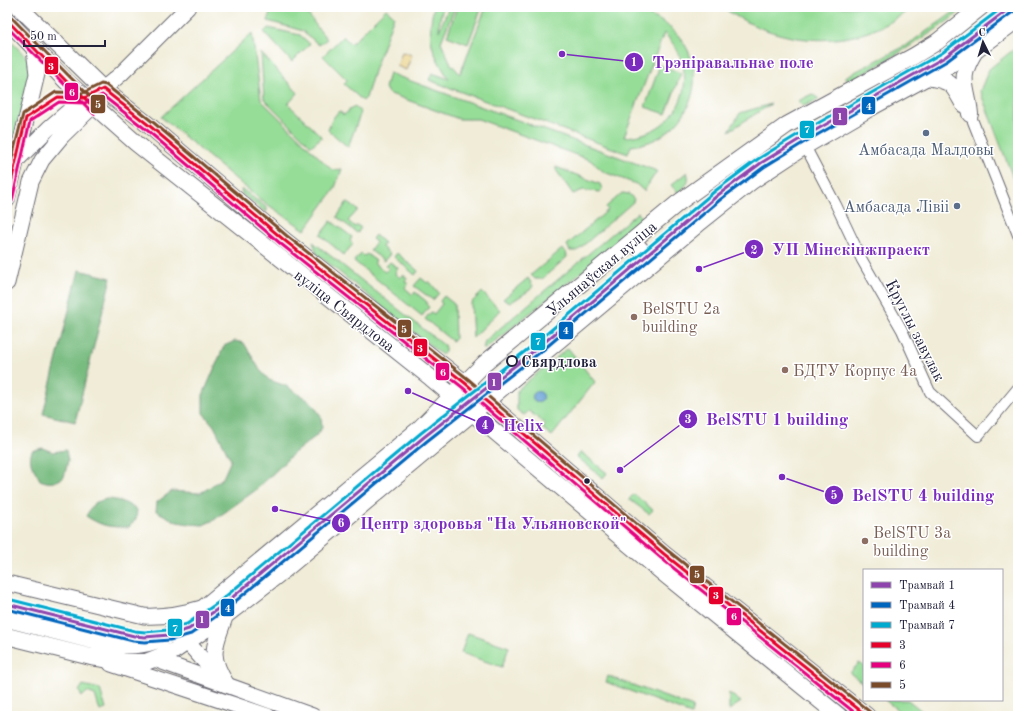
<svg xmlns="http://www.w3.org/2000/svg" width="1025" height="723" viewBox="0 0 1025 723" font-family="'Old Standard TT',serif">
	<rect width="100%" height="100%" fill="#fff"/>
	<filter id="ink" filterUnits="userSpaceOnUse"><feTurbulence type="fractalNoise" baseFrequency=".025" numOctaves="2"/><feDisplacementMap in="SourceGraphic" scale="8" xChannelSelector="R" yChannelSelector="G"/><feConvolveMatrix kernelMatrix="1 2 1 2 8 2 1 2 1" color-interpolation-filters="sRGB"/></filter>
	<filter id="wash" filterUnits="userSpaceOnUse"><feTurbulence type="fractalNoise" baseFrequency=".012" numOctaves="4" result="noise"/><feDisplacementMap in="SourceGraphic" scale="16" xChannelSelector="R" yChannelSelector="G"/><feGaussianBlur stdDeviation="0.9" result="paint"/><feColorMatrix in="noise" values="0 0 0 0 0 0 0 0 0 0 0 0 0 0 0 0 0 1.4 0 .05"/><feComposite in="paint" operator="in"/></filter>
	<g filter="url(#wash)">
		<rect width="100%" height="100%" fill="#f0ecd7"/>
		<path fill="#96dd98" stroke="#5c806a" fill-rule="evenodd" d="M 271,7 L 303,7 C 311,18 317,28 327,39 L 319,45 L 303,31 L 268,21 Z
			M 434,7 L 443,7 L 440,19 L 439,31 L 449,7 L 455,7 L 441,42 L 451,64 L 460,74 L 486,7 L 627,7 C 644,13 663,19 675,32 C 716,74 687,141 631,146 L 628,154 L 429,80 L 432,73 L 449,79 C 432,53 426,38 434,7 ZM 664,33 C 705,74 681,135 624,137 Z
			M 457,7 L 482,7 L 468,44 L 447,36 Z
			M 722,7 L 912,7 C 858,53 779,48 722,7 Z
			M 961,7 L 966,7 C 930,36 891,58 850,81 L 845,77 L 907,45 Z
			M 386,9 L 394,16 L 374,71 L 366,98 L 363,101 L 344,84 L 347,80 L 323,56 L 343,36 L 351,44 Z
			M 268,28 L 300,35 L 310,44 L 292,62 L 264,32 Z
			M 252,33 L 261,100 L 332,170 L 342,169 L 334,190 L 305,230 L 261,200 L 161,117 Z
			M 7,37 L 30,61 L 32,73 L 12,145 L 7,146 Z
			M 1018,46 L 1018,191 L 980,91 L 989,69 Z
			M 261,53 L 298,93 L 288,104 L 322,137 L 311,146 L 264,99 Z
			M 660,65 L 681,73 L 666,114 L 645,107 Z
			M 389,73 L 657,171 L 644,191 L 636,184 L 604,172 L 590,160 L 478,119 L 459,119 L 388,93 L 385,88 Z
			M 812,94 L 819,99 L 804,106 L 798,101 Z
			M 771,104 L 729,131 L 740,113 Z
			M 354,106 L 361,112 L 348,147 L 328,130 L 333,118 L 339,111 L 344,115 Z
			M 556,167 L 600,184 L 602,189 L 600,192 L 583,190 L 573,194 L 556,170 Z
			M 687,172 C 691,182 685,187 678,193 L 671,185 Z
			M 241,190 L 243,190 L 267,208 L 267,211 L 265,212 L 242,194 Z
			M 622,193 L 629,194 L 634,199 L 633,202 L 577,251 L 570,251 L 567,245 L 608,210 L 606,207 Z
			M 347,202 L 358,210 L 348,221 L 355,227 L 357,225 L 361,228 L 357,233 L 337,217 Z
			M 638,212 L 641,219 L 635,229 L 485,349 L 483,349 L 485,341 Z
			M 331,221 L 352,237 L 350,241 L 353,244 L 344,255 L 320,235 Z
			M 375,235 L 384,243 L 382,247 L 390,254 L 384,261 L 370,250 L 376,242 L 372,239 Z
			M 313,242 L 445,346 L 445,352 L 442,355 L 317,254 Z
			M 562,249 L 566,252 L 567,257 L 542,279 L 535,279 L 531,275 Z
			M 361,253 L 364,256 L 367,254 L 376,261 L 374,263 L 385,272 L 389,268 L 386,266 L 390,262 L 398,268 L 395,273 L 400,278 L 403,275 L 407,278 L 405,281 L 408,284 L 405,288 L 413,295 L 415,292 L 427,302 L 426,304 L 429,307 L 422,316 L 354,261 Z
			M 397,253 L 418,271 L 415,275 L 394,257 Z
			M 421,278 L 427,283 L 429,281 L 439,293 L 433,300 L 414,286 Z
			M 528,278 L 533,286 L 530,290 L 510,303 L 503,299 Z
			M 482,292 L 500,310 L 473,338 L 471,303 Z
			M 444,296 L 454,304 L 455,339 L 452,341 L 425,319 L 431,312 L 434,314 L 442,304 L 440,301 Z
			M 568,348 L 595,382 L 552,436 L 543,429 L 545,424 L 529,411 L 524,415 L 517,410 L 517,390 Z
			M 581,452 L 607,473 L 603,478 L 577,457 Z
			M 634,494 L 653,510 L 649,514 L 629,499 Z
			M 468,633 L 509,647 L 502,667 L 461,653 Z
			M 859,663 L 864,666 L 864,684 L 850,673 Z
			M 608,676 L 693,707 L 691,714 L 606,682 Z
			M 83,685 L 100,689 L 106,709 L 100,711 L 95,695 L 87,692 L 82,697 L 79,691 Z
			M 729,693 L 741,702 L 729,710 Z
			M 885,700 L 908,700 L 928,716 L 905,716 Z"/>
		<path fill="#78bc80" stroke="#4d6f5e" d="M 79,270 L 111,278 L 75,422 L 43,414 Z
			M 235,341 L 244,343 L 260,370 L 269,380 L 286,386 L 311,402 L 321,416 L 322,428 L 316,436 L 294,453 L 256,490 L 214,520 L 203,525 L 190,524 L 177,522 L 156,511 L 157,502 L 172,491 L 199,493 L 204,491 L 223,478 L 231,460 L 214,426 L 203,413 L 203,395 L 224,346 Z
			M 42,448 L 53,452 L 66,450 L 68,461 L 64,477 C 55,483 50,484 40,480 C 35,469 27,463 32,451 Z
			M 106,499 C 118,499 127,503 137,510 L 136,519 L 129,527 C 109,527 103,527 86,516 L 94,503 Z"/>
		<path fill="#eeda9e" stroke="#887e6c" d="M 402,52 L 412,55 L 406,70 L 397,66 Z"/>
		<path fill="#66a1d6" stroke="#446288" d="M532.5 397a5.5 5.5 0 1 1 11 0a5.5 5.5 0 1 1-11 0Z"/>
	</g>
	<g filter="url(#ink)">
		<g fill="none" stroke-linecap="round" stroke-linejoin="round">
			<defs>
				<path id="street" d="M 970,114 L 1018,235
					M 805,146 L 836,205 L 862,260 L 902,330 L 930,392 L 978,436 L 1018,388"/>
				<path id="secondary" d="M 16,161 L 49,128 L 84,98 L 103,89 L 121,74 L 188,7
					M 7,200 L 37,74 L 34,49
					M 7,283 L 31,182 L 42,160 L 62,136 L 93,106 L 99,95
					M 7,583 L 144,616 C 165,617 182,614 202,608
					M 177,636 L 188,643 L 222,681
					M 154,659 L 313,716
					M 111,664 L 268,716"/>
				<path id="primary" d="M 19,7 L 103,89 L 151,127 L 284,240 L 465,383 L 664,554 L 867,716
					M 7,20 L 66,81 L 136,143 L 431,378 L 662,572 L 839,716
					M 927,77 C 953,81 952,84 964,105
					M 970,114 C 967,84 957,80 975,51
					M 633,241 L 652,262
					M 225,616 C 214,647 208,655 226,684
					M 7,619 L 117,647
					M 7,636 L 91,657 L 125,662 L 146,662 L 174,651 L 225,616 L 283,571 L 698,224 L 752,181 L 805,146 L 870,108 L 975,51 L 1018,19
					M 106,644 C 130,647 152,646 173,633 L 418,430 L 484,364 L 678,203 L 787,125 L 914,56 L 937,42 L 981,7"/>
			</defs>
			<use href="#street" stroke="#6a6972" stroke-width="12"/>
			<use href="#secondary" stroke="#6a6972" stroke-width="17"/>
			<use href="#primary" stroke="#6a6972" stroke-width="18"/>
			<use href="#street" stroke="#fff" stroke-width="10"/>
			<use href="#secondary" stroke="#fff" stroke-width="15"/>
			<use href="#primary" stroke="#fff" stroke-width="16"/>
			<defs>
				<path id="bus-1" d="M 7,20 L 66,81 L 97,110
					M 7,200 L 26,118 L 58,97 L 84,98 L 103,89 L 151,127 L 284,240 L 465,383 L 664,554 L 867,716"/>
				<path id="bus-2" d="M 7,27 L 94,114
					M 12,201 L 30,121 L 59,102 L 85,103 L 102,95 L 148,131 L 281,244 L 462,387 L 661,558 L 859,716"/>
				<path id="bus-3" d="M 11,17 L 70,77 L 100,106
					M 7,178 L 23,114 L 56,92 L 83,93 L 101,84 L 106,85 L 154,123 L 287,236 L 468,379 L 667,550 L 870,712"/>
			</defs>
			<use href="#bus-1" stroke="#fff" stroke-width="6"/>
			<use href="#bus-2" stroke="#fff" stroke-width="6"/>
			<use href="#bus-3" stroke="#fff" stroke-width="6"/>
			<use href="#bus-1" stroke="#e4002b" stroke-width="3"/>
			<use href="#bus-2" stroke="#e5007d" stroke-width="3"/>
			<use href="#bus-3" stroke="#7a4b2a" stroke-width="3"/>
			<defs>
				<path id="tram-1" d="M 7,604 L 134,636 L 145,637 L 169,635 L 189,629 L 222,606 L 424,437 L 540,346 L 718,195 L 761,163 L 800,139 L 945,57 L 1011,7"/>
				<path id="tram-2" d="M 7,609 L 133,641 L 145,642 L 170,640 L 191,634 L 225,610 L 427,441 L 543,350 L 721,199 L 764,167 L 803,143 L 947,61 L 1014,11"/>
				<path id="tram-3" d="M 8,599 L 135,631 L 145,632 L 168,630 L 187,624 L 219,602 L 421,433 L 537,342 L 715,191 L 758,159 L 797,135 L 942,53 L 1003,7"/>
			</defs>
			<use href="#tram-1" stroke="#fff" stroke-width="6"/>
			<use href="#tram-2" stroke="#fff" stroke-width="6"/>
			<use href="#tram-3" stroke="#fff" stroke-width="6"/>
			<use href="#tram-1" stroke="#8e44ad" stroke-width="3"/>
			<use href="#tram-2" stroke="#0065bd" stroke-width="3"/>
			<use href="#tram-3" stroke="#00a9ce" stroke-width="3"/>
		</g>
	</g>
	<g fill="#5c6f8a" stroke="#fff" stroke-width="1.5">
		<circle cx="926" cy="133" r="4"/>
		<circle cx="957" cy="206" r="4"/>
	</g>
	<g fill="#8d6e63" stroke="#fff" stroke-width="1.5">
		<circle cx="634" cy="317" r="4"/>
		<circle cx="785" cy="370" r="4"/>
		<circle cx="865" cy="541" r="4"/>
	</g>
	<circle fill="#fff" stroke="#22223b" stroke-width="2" cx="512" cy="361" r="5"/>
	<circle fill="#22223b" stroke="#fff" stroke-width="1.5" cx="587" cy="481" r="3.5"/>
	<g text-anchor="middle" stroke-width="3" stroke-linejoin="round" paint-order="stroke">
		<g font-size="16" fill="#4e5e75" stroke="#fff">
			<text x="926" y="155">Амбасада Малдовы</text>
			<text x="949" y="212" text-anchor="end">Амбасада Лівіі</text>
		</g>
		<g font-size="16" fill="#22223b" stroke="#fff">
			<text transform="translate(601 268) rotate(-40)" y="6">Ульянаўская вуліца</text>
			<text transform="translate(345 310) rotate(38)" y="6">вуліца Свярдлова</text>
			<text transform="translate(916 330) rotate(63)" y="6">Круглы завулак</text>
		</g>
		<g font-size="16" fill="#785e54" stroke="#fff" text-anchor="start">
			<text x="642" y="314">BelSTU 2a<tspan x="642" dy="18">building</tspan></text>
			<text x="793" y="376">БДТУ Корпус 4а</text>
			<text x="873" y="538">BelSTU 3a<tspan x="873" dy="18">building</tspan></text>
		</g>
		<g font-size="16" font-weight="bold" fill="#22223b" stroke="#fff" text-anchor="start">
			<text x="521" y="367">Свярдлова</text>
		</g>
	</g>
	<path fill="none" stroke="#7b2cbf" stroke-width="1.5" d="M562 54L634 62M699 269L754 249M620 470L688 419M408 391L485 425M782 477L834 495M275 509L341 523"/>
	<g fill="#7b2cbf" stroke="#fff" stroke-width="1.5">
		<circle cx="562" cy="54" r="4"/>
		<circle cx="699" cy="269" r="4"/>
		<circle cx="620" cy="470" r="4"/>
		<circle cx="408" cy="391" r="4"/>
		<circle cx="782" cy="477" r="4"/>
		<circle cx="275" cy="509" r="4"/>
		<circle cx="634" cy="62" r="10"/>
		<circle cx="754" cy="249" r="10"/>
		<circle cx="688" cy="419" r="10"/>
		<circle cx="485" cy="425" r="10"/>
		<circle cx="834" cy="495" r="10"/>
		<circle cx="341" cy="523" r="10"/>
	</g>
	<g font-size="12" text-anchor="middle" font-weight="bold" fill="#fff">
		<text x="634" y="66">1</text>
		<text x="754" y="254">2</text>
		<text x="688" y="423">3</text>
		<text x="485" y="429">4</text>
		<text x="834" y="499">5</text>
		<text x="341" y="527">6</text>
	</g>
	<g font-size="17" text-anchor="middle" font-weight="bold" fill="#7b2cbf" stroke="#fff" stroke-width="3" stroke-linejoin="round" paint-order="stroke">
		<text x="733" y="68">Трэніравальнае поле</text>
		<text x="851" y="255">УП Мінскінжпраект</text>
		<text x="777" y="425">BelSTU 1 building</text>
		<text x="523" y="431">Helix</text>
		<text x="923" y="501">BelSTU 4 building</text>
		<text x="493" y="529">Центр здоровья "На Ульяновской"</text>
	</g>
	<g stroke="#fff" stroke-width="1.5">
		<rect x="44" y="56" width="15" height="19" rx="4" fill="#e4002b"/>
		<rect x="64" y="82" width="15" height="19" rx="4" fill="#e5007d"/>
		<rect x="90" y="94" width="16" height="20" rx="4" fill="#7a4b2a"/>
		<rect x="861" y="96" width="15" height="19" rx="4" fill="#0065bd"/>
		<rect x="832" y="107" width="16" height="19" rx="4" fill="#8e44ad"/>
		<rect x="799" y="120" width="16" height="19" rx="4" fill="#00a9ce"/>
		<rect x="397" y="319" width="15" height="19" rx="4" fill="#7a4b2a"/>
		<rect x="558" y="321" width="16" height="19" rx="4" fill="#0065bd"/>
		<rect x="530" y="332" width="16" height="19" rx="4" fill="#00a9ce"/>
		<rect x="413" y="338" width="15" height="19" rx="4" fill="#e4002b"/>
		<rect x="435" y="362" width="15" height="19" rx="4" fill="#e5007d"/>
		<rect x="487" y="372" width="15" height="19" rx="4" fill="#8e44ad"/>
		<rect x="689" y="565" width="16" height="19" rx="4" fill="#7a4b2a"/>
		<rect x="708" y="586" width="16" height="19" rx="4" fill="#e4002b"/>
		<rect x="220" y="598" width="15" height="19" rx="4" fill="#0065bd"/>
		<rect x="726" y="607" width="16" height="19" rx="4" fill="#e5007d"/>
		<rect x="195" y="610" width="15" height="19" rx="4" fill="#8e44ad"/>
		<rect x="167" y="618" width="16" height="19" rx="4" fill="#00a9ce"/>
	</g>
	<g font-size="11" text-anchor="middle" font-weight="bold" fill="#fff">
		<text x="51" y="70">3</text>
		<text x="72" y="96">6</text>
		<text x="98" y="108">5</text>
		<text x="869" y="110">4</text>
		<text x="840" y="120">1</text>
		<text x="807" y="133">7</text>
		<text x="404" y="333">5</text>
		<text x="566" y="334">4</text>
		<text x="538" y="345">7</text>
		<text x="420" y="352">3</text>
		<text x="443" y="376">6</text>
		<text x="494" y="386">1</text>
		<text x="697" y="578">5</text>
		<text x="716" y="599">3</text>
		<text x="228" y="612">4</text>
		<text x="734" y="620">6</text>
		<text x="202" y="623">1</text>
		<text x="175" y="632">7</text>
	</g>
	<rect width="1025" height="723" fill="none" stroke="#fff" stroke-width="24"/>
	<rect x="863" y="569" width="140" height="132" fill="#ffffff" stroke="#a7a7b1"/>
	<rect x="871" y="582" width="20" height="6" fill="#8e44ad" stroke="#a7a7b1"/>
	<text x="899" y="589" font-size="12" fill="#22223b">Трамвай 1</text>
	<rect x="871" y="602" width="20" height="6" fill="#0065bd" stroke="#a7a7b1"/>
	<text x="899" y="609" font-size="12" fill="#22223b">Трамвай 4</text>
	<rect x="871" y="622" width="20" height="6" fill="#00a9ce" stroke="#a7a7b1"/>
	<text x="899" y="629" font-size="12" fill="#22223b">Трамвай 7</text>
	<rect x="871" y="642" width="20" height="6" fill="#e4002b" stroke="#a7a7b1"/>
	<text x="899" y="649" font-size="12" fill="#22223b">3</text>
	<rect x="871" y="662" width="20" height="6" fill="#e5007d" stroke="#a7a7b1"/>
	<text x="899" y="669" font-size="12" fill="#22223b">6</text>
	<rect x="871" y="682" width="20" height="6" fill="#7a4b2a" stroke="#a7a7b1"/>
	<text x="899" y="689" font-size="12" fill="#22223b">5</text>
	<g transform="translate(983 42) rotate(355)" stroke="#ffffff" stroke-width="3" paint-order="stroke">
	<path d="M0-3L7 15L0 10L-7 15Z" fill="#22223b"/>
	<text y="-6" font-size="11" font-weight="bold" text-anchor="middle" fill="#22223b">С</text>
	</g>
	<path d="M24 40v6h81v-6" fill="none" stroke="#22223b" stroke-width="2"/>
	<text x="30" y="40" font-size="12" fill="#22223b" stroke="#ffffff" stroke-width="3" paint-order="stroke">50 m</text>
</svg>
